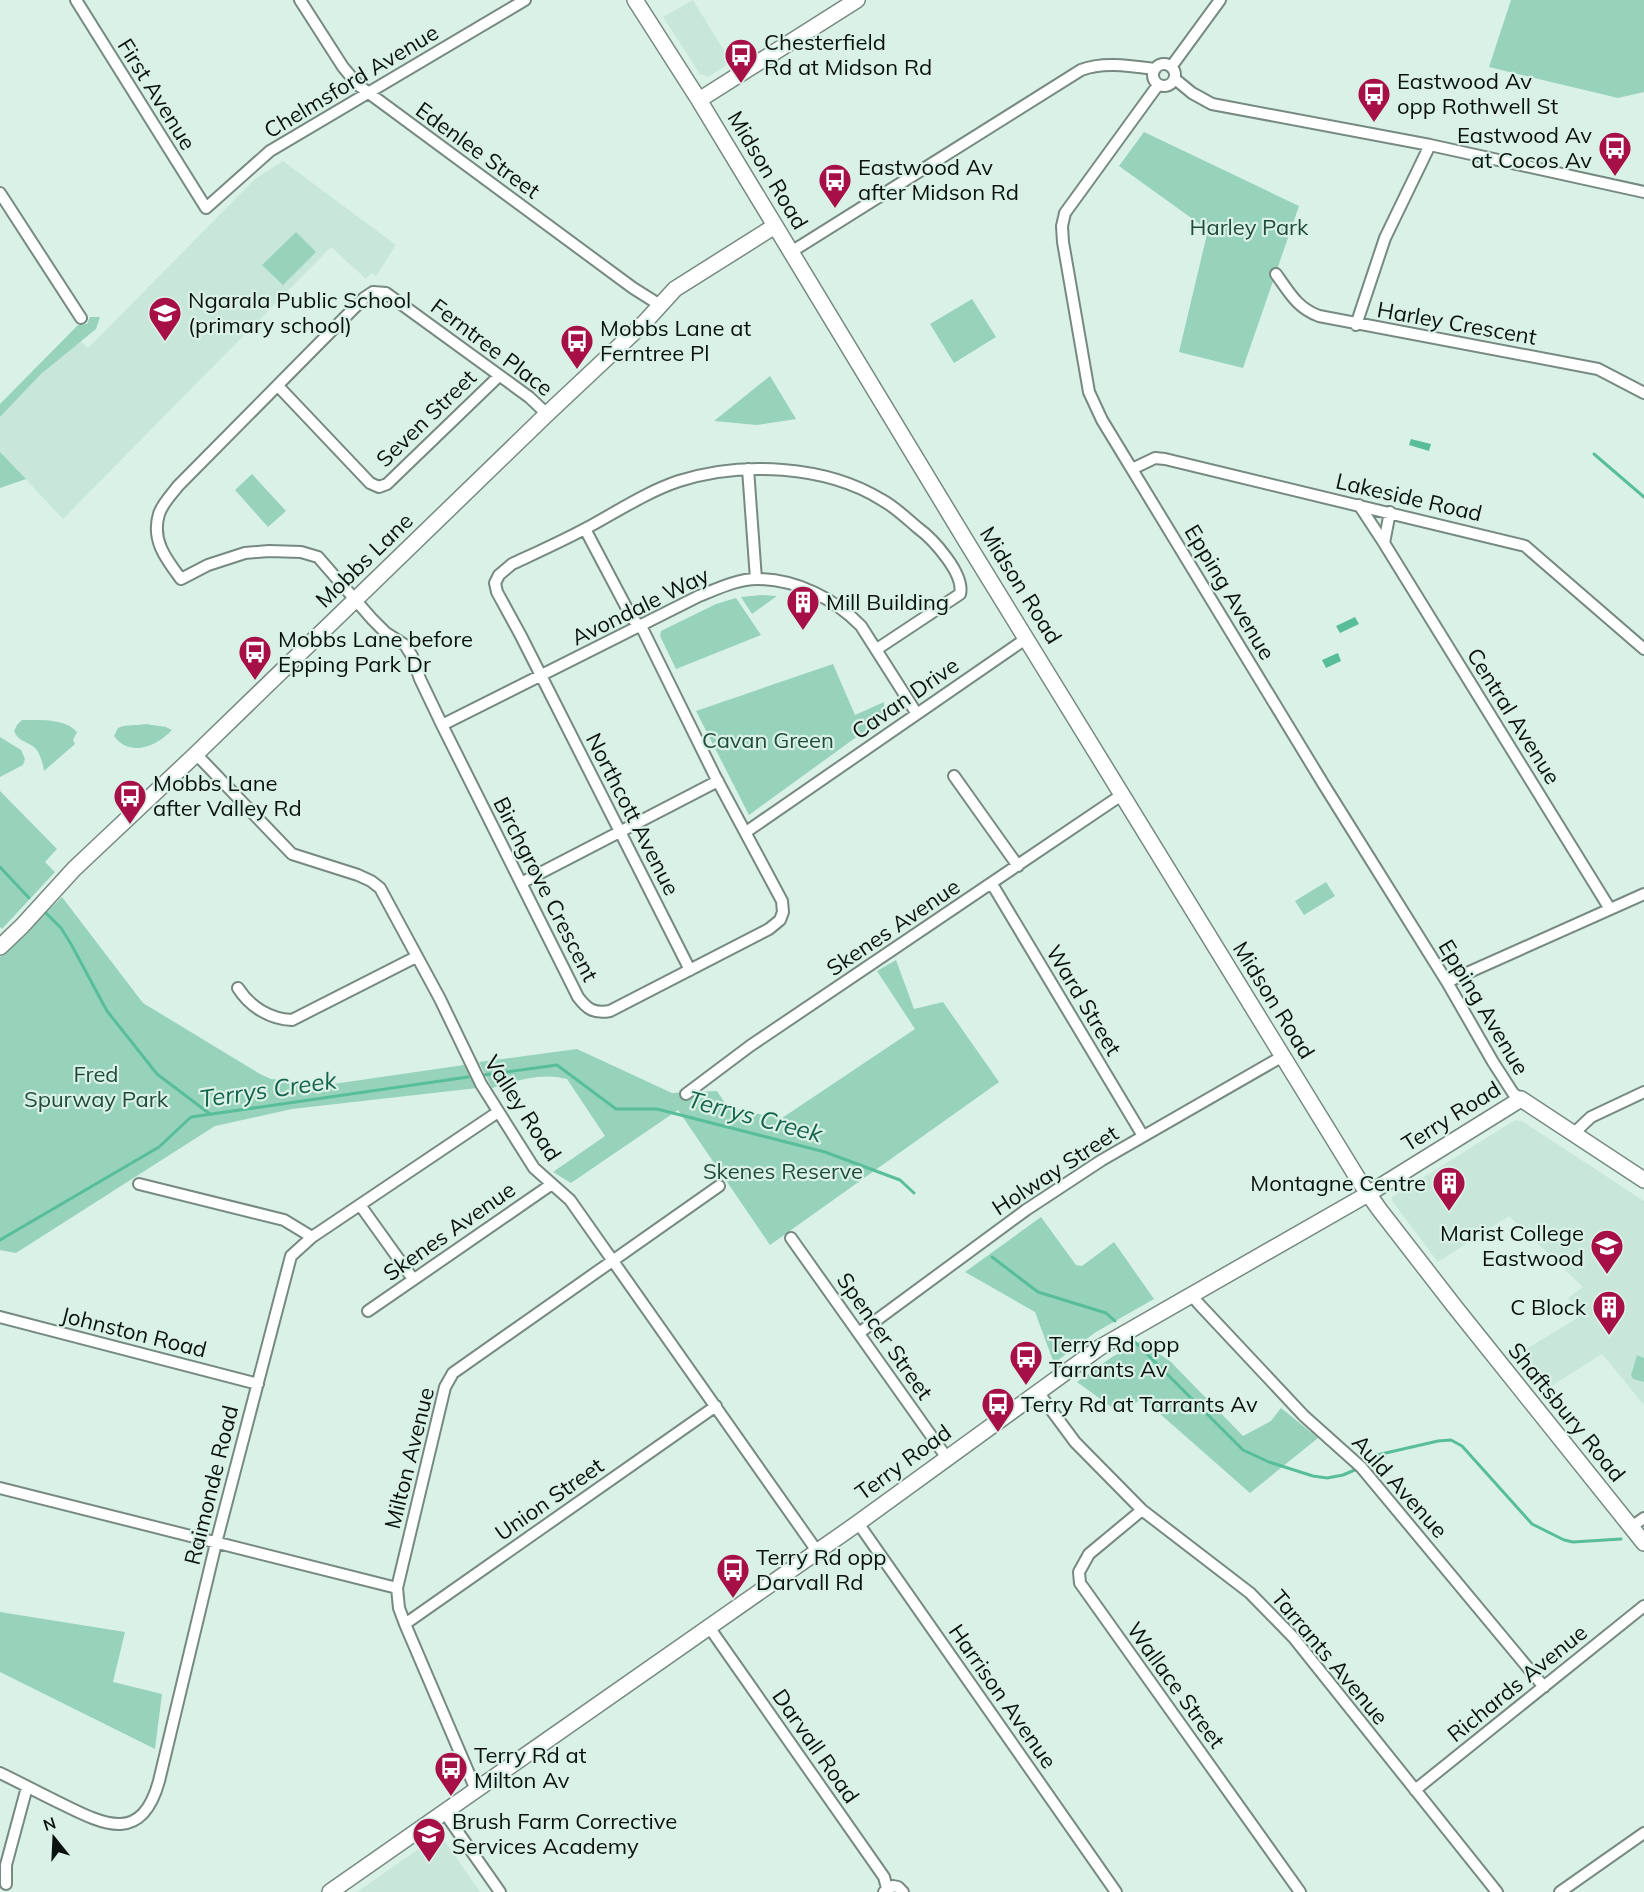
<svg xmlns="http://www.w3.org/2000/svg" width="1644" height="1892" viewBox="0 0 1644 1892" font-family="Mulish,sans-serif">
	<rect width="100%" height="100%" fill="#daf1e7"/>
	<path fill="#c8e7da" d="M 693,0 L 731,62 L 708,77 L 700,74 L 663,17 Z
		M 283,161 L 396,245 L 376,276 L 371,273 L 366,279 L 331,247 L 63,519 L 0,452 L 0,417 L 76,337 L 88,348 L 255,179 Z
		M 1515,1120 L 1522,1121 L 1644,1201 L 1644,1405 L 1602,1354 L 1542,1392 L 1513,1357 L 1581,1316 L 1568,1298 L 1583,1287 L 1509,1216 L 1438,1262 L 1392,1201 L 1392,1197 Z
		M 440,1834 L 480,1892 L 357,1892 Z"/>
	<path fill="#97d3bb" d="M 1511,0 L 1644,0 L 1644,92 L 1618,98 L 1489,67 Z
		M 1144,132 L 1299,206 L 1243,368 L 1179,352 L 1208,230 L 1119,166 Z
		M 296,232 L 316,252 L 283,285 L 262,265 Z
		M 972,299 L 996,337 L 954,363 L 930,324 Z
		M 90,317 L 100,317 L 96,329 L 41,374 L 0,417 L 0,404 L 78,325 L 87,324 Z
		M 770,376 L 796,419 L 757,425 L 714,421 Z
		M 0,452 L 26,479 L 0,488 Z
		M 252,474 L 286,511 L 268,527 L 235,490 Z
		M 762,595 L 777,596 L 752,614 L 741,597 Z
		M 736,598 L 761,635 L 676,669 L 660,636 L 661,631 L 716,604 Z
		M 833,664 L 855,715 L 884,702 L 884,717 L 749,815 L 696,711 Z
		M 22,720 C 39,720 65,718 77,732 L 73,740 L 75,744 L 44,771 C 43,764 40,752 34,747 C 26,741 18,741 14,731 L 17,725 Z
		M 146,724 L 166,727 L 172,730 C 157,746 130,758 114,736 L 118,728 C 125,724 137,726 146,724 Z
		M 0,737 L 21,750 L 25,759 L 23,765 L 0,777 Z
		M 0,791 L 57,849 L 45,862 L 55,872 L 2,929 L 0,927 Z
		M 1326,882 L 1335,896 L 1304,915 L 1295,901 Z
		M 62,897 L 143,1003 L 260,1074 L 271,1079 L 333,1084 L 464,1065 L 477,1088 L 292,1109 L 215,1126 L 16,1253 L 0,1250 L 0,957 Z
		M 896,960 L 914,1009 L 943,1002 L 999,1082 L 770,1245 L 678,1110 L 571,1183 L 553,1172 L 605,1136 L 567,1079 C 541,1072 517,1081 492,1088 L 479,1062 L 577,1049 L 672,1093 L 717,1091 L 729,1109 L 782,1118 L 915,1029 L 877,971 Z
		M 1041,1217 L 1076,1265 L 1082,1266 L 1114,1242 L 1154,1299 L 1096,1332 L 1054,1363 L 1035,1312 L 965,1272 Z
		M 1141,1341 L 1171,1362 L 1243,1436 L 1271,1421 L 1281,1408 L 1318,1438 L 1250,1493 L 1142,1398 L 1121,1414 L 1077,1382 L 1112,1357 Z
		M 1637,1355 L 1644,1358 L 1644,1382 L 1633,1379 L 1631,1375 Z
		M 0,1612 L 125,1632 L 113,1682 L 162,1694 L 155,1749 L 0,1672 Z"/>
	<path fill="#58be9a" d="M 1411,439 L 1431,444 L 1429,451 L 1409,445 Z
		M 1355,617 L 1359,624 L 1340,633 L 1336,626 Z
		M 1338,653 L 1341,661 L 1326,668 L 1322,660 Z"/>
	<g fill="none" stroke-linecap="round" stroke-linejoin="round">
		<path stroke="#58be9a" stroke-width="3" d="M 1594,454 L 1644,497
			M 0,867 L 29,898
			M 46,913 L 61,928 L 71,944 L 107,1011 L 157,1074 L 210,1114
			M 484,1075 L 557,1065 L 616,1109 L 657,1109 L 825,1152 L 900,1180 L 914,1193
			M 0,1240 L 159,1147 L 191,1117 L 468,1077
			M 992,1257 L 1038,1292 L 1106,1313 L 1115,1321
			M 1135,1342 L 1243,1450 L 1269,1462 L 1313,1476 L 1327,1478 L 1343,1475 L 1357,1469
			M 1365,1464 L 1377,1455 L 1438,1441 L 1451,1440 L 1462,1446 L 1532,1524 L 1564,1540 L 1573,1542 L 1621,1539"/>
		<defs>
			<path id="street" d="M 76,0 L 206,208 L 270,151 L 525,0
				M 300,0 L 343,67 L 358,85 L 633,288 L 660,305
				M1153 75a11 11 0 1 1 22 0a11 11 0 1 1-22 0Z
				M 1171,67 L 1220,0
				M 1175,79 L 1192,93 L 1212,104 L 1430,145 L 1644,192
				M 1158,85 L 1065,213 L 1062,226 L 1063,242 L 1089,392 L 1102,420 L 1324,785 L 1447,982 L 1493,1062 L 1513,1093 L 1521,1099
				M 0,193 L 81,318
				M 791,252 L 1081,70 C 1103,61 1132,66 1155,69
				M 1276,274 C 1289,292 1297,308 1319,316 L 1598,369 L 1644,393
				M 1356,325 L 1385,238 L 1430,145
				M 278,386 L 370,483 L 379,487 L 387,484 L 499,376
				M 547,414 L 529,397 L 386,293 L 373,292 L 364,298 L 178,486 C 172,494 162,504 159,514 C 151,540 166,559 181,579 L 208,565 L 245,553 L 269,551 L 301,552 L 318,557 L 372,619 L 386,633 L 405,645 L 412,656 L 420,679 L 442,725 L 578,997 C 587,1009 594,1014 610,1011 L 769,929 L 780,920 L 783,912 L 782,901 L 715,776 L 643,630 L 632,618 L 585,529
				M 748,469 L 756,579
				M 1132,469 L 1155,458 L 1165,459 L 1525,546 L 1644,649
				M 1359,505 L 1384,543 L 1610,909
				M 1384,543 L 1390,512
				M 442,725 L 699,596 C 717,589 737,579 757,579 C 796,579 835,599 861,626 L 917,714
				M 196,754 L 292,854 L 358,875 L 371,881 L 380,888 L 440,999 L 481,1084 L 534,1168 L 570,1200 L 817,1551
				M 954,776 L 1018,866
				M 746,832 L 1027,638
				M 521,883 L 718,781
				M 992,884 L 1143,1136
				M 690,970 L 521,636 L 497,592 L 495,583 L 499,575 L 512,564 C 540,551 567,539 594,524 C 621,509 649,491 679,481 C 741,461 826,465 882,500 C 895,507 906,518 918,528 C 933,539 965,574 960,594 L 877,649
				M 1447,982 L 1644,894
				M 238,988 C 250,1007 270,1019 292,1020 L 416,957
				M 686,1094 L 750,1046 L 1123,794
				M 1573,1134 L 1591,1117 L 1644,1092
				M 139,1184 L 284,1220 L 312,1237
				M 360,1205 L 413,1279
				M 791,1238 L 947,1458
				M 1192,1295 L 1198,1303 L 1304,1416 L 1361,1467 L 1544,1687
				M 368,1311 L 552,1184
				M 0,1317 L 258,1384
				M 859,1333 L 1026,1210 L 1102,1160 L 1283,1056
				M 1038,1392 L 1075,1442 L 1142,1510 L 1250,1593 L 1293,1637 L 1497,1892
				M 0,1488 L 397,1588
				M 1142,1510 L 1089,1554 L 1079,1572 L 1080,1583 L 1300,1892
				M 858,1523 L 1116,1892
				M 1631,1527 L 1644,1518
				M 405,1624 L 716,1406
				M 709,1627 L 884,1877 L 887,1888
				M 0,1773 C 21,1783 41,1794 62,1804 C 106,1826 142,1843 159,1781 L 216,1543 L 291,1256 L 312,1237 L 498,1112
				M 476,1790 L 405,1624 L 399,1608 L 397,1588 L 445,1387 L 453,1373 L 719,1186
				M 1415,1790 L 1644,1606
				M 444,1812 L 500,1892
				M 6,1884 L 6,1865 L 27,1787
				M 884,1892 L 893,1886 L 898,1887 L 903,1892
				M 1560,1892 L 1644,1833"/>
			<path id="secondary" d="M 635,0 L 699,100 L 966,541 L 1360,1182 L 1379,1209 L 1455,1307 L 1644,1543
				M 699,100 L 857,0
				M 0,947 L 22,926 L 74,869 L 196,754 L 547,414 L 645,322 L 675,289 L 775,226
				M 330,1892 L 858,1523 L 1099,1348 L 1368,1194 L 1521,1099 L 1644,1180"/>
		</defs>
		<use href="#street" stroke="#768a81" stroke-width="14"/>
		<use href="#secondary" stroke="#768a81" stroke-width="18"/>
		<use href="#street" stroke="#fff" stroke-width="10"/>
		<use href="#secondary" stroke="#fff" stroke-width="15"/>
	</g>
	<defs>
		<symbol id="bus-pin" viewBox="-11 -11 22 30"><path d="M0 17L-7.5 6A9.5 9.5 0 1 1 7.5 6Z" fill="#a61046" stroke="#daf1e7"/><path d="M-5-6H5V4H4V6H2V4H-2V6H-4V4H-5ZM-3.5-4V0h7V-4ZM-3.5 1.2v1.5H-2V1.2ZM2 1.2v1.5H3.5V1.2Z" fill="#fff"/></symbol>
		<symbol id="school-pin" viewBox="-11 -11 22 30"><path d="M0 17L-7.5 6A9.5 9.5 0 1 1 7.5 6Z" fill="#a61046" stroke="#daf1e7"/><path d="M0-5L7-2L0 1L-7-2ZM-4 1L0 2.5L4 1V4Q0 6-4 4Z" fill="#fff"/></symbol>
		<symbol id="building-pin" viewBox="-11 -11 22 30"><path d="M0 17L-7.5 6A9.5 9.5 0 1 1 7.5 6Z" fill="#a61046" stroke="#daf1e7"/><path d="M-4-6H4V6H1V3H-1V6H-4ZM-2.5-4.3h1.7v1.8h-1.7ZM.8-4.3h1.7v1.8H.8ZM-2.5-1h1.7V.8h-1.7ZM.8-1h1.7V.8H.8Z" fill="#fff"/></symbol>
	</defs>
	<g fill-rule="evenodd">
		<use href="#bus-pin" x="722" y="36" width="38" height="52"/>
		<use href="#bus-pin" x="1355" y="75" width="38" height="52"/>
		<use href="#bus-pin" x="1596" y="129" width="38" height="52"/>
		<use href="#bus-pin" x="816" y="161" width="38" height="52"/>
		<use href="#school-pin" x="146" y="294" width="38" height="52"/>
		<use href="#bus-pin" x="558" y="322" width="38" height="52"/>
		<use href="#building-pin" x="784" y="583" width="38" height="52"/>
		<use href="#bus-pin" x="236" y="633" width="38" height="52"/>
		<use href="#bus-pin" x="111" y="777" width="38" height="52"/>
		<use href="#building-pin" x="1430" y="1164" width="38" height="52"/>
		<use href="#school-pin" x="1588" y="1227" width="38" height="52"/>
		<use href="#building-pin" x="1590" y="1288" width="38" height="52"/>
		<use href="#bus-pin" x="1007" y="1338" width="38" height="52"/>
		<use href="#bus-pin" x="979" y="1385" width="38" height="52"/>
		<use href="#bus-pin" x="714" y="1551" width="38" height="52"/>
		<use href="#bus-pin" x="432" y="1749" width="38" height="52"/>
		<use href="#school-pin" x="410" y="1815" width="38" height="52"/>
	</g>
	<g text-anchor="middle" stroke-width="4.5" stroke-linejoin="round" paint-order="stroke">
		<g font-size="22" fill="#0b1310" stroke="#daf1e7" text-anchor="start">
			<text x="764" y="50">Chesterfield<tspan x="764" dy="25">Rd at Midson Rd</tspan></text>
			<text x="1397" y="89">Eastwood Av<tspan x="1397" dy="25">opp Rothwell St</tspan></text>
			<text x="1592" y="143" text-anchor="end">Eastwood Av<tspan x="1592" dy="25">at Cocos Av</tspan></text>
			<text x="858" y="175">Eastwood Av<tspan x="858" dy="25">after Midson Rd</tspan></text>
			<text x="188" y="308">Ngarala Public School<tspan x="188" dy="25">(primary school)</tspan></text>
			<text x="600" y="336">Mobbs Lane at<tspan x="600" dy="25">Ferntree Pl</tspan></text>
			<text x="826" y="610">Mill Building</text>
			<text x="278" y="647">Mobbs Lane before<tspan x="278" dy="25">Epping Park Dr</tspan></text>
			<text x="153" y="791">Mobbs Lane<tspan x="153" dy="25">after Valley Rd</tspan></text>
			<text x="1426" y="1191" text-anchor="end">Montagne Centre</text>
			<text x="1584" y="1241" text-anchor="end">Marist College<tspan x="1584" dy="25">Eastwood</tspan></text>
			<text x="1586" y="1315" text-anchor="end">C Block</text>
			<text x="1049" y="1352">Terry Rd opp<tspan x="1049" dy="25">Tarrants Av</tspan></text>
			<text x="1021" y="1412">Terry Rd at Tarrants Av</text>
			<text x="756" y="1565">Terry Rd opp<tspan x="756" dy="25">Darvall Rd</tspan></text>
			<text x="474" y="1763">Terry Rd at<tspan x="474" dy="25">Milton Av</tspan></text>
			<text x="452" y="1829">Brush Farm Corrective<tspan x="452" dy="25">Services Academy</tspan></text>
		</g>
		<g font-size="22" fill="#0b1310" stroke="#daf1e7">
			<text transform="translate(351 81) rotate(-31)" y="8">Chelmsford Avenue</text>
			<text transform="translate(157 94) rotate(58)" y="8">First Avenue</text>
			<text transform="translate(478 150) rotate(36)" y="8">Edenlee Street</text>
			<text transform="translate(768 170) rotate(59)" y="8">Midson Road</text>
			<text transform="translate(1457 323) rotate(10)" y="8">Harley Crescent</text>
			<text transform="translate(492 347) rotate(37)" y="8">Ferntree Place</text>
			<text transform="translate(426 418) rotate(-44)" y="8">Seven Street</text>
			<text transform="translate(1409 497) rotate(13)" y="8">Lakeside Road</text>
			<text transform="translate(364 560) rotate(-44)" y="8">Mobbs Lane</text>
			<text transform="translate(1021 585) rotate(58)" y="8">Midson Road</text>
			<text transform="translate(1230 592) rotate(59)" y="8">Epping Avenue</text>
			<text transform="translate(640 606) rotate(-26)" y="8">Avondale Way</text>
			<text transform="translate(905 698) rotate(-35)" y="8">Cavan Drive</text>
			<text transform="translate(1514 716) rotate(58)" y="8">Central Avenue</text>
			<text transform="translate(633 814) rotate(63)" y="8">Northcott Avenue</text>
			<text transform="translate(546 889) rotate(63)" y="8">Birchgrove Crescent</text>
			<text transform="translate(893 927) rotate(-34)" y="8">Skenes Avenue</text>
			<text transform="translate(1084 1000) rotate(59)" y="8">Ward Street</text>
			<text transform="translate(1274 1000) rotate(58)" y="8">Midson Road</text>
			<text transform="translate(1484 1007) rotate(59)" y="8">Epping Avenue</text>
			<text transform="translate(523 1108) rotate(57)" y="8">Valley Road</text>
			<text transform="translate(1451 1116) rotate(-32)" y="8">Terry Road</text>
			<text transform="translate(1055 1170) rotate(-33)" y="8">Holway Street</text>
			<text transform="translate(449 1231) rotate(-35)" y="8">Skenes Avenue</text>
			<text transform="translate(134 1332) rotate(14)" y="8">Johnston Road</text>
			<text transform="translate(885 1336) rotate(55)" y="8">Spencer Street</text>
			<text transform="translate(1567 1412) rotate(51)" y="8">Shaftsbury Road</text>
			<text transform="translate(409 1458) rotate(-76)" y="8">Milton Avenue</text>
			<text transform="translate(903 1462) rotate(-36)" y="8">Terry Road</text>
			<text transform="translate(211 1485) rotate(-76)" y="8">Raimonde Road</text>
			<text transform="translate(1400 1486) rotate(48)" y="8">Auld Avenue</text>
			<text transform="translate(549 1499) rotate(-35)" y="8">Union Street</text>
			<text transform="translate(1330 1657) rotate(50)" y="8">Tarrants Avenue</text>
			<text transform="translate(1517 1683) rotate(-39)" y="8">Richards Avenue</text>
			<text transform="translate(1176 1685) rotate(54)" y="8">Wallace Street</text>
			<text transform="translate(1003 1696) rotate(55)" y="8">Harrison Avenue</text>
			<text transform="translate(816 1746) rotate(55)" y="8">Darvall Road</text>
		</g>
		<g font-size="22" fill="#204c3c" stroke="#daf1e7">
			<text x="1249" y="235">Harley Park</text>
			<text x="768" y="748">Cavan Green</text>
			<text x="96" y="1082">Fred<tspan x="96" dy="25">Spurway Park</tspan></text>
			<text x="783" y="1179">Skenes Reserve</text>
		</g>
		<g font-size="24" font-style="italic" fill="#14644c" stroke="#daf1e7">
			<text transform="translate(268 1090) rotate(-8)" y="8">Terrys Creek</text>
			<text transform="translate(755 1117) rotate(15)" y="8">Terrys Creek</text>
		</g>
	</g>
	<g transform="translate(54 1838) rotate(342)" stroke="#daf1e7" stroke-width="4.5" paint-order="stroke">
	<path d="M0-4.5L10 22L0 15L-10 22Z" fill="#0b1310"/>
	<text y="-9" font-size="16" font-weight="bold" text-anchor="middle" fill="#0b1310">N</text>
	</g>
</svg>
